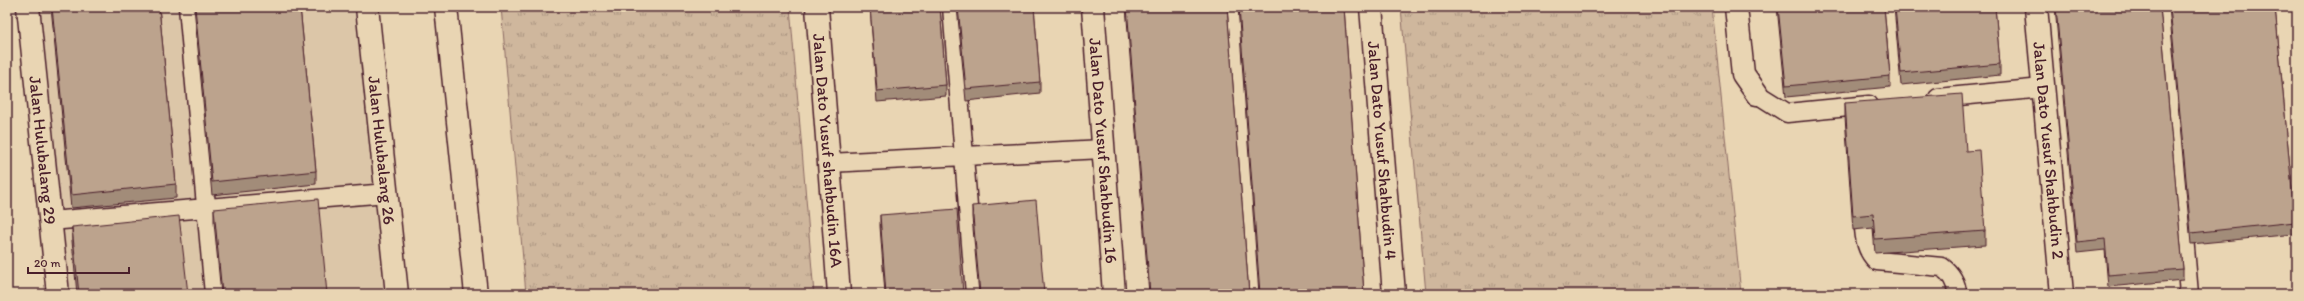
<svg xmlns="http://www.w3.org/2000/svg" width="2304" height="301" viewBox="0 0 2304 301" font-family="Itim,sans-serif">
	<defs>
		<pattern id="grass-tufts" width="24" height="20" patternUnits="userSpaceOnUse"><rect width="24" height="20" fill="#cfb79d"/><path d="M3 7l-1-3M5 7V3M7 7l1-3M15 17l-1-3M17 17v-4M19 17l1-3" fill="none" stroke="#aa9480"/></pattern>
	</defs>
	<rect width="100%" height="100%" fill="#e9d5b3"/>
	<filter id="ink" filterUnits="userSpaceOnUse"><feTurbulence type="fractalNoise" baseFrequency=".025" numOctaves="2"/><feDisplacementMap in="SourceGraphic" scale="8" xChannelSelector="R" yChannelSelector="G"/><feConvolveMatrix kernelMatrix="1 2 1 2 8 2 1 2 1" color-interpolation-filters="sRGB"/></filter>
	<g filter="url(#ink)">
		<path fill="#dcc6a8" d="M 40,7 L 355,7 L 385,294 L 70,294 Z"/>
		<path fill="url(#grass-tufts)" stroke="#8c6b64" d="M 501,7 L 790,7 L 814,294 L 526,294 Z
			M 1401,7 L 1712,7 L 1741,294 L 1426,294 Z"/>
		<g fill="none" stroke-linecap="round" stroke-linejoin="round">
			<defs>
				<path id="lane" d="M 188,7 L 214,294
					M 952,7 L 975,294
					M 1231,7 L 1252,294
					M 2164,7 L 2189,294
					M 1757,94 L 1787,113 L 1869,105
					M 1938,98 L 2043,88
					M 829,163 L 1103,149
					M 1863,206 C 1864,225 1862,248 1877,261 L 1942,267 C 1950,273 1957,283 1957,294
					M 50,221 L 387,193"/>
				<g id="street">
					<path id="s1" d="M 28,7 L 58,294"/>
					<path id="s2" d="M 367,7 L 397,294"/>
					<path d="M 446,7 L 476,294"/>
					<path id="s3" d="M 817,7 L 839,294"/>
					<path id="s4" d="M 1093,7 L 1114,294"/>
					<path id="s5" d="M 1371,7 L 1394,294"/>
					<path d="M 1736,7 L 1743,74 L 1757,94"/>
					<path id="s6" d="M 2036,7 L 2062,294"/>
				</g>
			</defs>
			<use href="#lane" stroke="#4a1f2b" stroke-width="21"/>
			<use href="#street" stroke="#4a1f2b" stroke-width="25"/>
			<use href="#lane" stroke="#e9d5b3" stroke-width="18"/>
			<use href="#street" stroke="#e9d5b3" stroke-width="22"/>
		</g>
		<path fill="#a28c79" stroke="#4a1f2b" d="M 51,7 L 159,7 L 176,184 L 176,198 L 71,208 Z
			M 194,7 L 300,7 L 316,171 L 316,184 L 212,195 Z
			M 870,7 L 940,7 L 946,85 L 946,96 L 877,102 Z
			M 957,7 L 1034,7 L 1040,82 L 1040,93 L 966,101 Z
			M 1126,7 L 1227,7 L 1249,294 L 1149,294 Z
			M 1238,7 L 1344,7 L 1364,294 L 1259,294 Z
			M 1777,7 L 1884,7 L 1890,76 L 1890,87 L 1786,97 Z
			M 1894,7 L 1995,7 L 2000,64 L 2000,75 L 1901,85 Z
			M 2055,7 L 2160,7 L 2183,269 L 2183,280 L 2108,287 L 2105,250 L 2077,253 Z
			M 2169,7 L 2275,7 L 2295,222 L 2295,234 L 2191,244 Z
			M 1845,103 L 1966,151 L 1985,231 L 1985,245 L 1875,253 L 1873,228 L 1853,230 L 1845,117 Z
			M 972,206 L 1044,294 L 979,294 L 972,217 Z
			M 214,209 L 327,294 L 221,294 L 214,222 Z
			M 880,215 L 963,294 L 885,294 L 880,226 Z
			M 72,227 L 188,294 L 77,294 L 72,241 Z"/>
		<path fill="#bca38d" stroke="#4a1f2b" d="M 52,7 L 159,7 L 176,184 L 71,195 Z
			M 195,7 L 300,7 L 316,171 L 212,182 Z
			M 870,7 L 940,7 L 946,85 L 877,91 Z
			M 958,7 L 1034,7 L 1040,82 L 966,89 Z
			M 1127,7 L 1227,7 L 1249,294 L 1150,294 Z
			M 1239,7 L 1344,7 L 1364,294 L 1260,294 Z
			M 1778,7 L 1884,7 L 1890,76 L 1786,86 Z
			M 1895,7 L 1995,7 L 2000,64 L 1901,73 Z
			M 2056,7 L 2160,7 L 2183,269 L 2108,275 L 2105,239 L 2077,242 Z
			M 2170,7 L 2275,7 L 2295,222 L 2191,233 Z
			M 1962,94 L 1966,151 L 1979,150 L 1985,231 L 1875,239 L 1873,214 L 1853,216 L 1845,103 Z
			M 318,199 L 327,294 L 222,294 L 214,209 Z
			M 1036,200 L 1044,294 L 980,294 L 972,206 Z
			M 957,209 L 963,294 L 886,294 L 880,215 Z
			M 179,216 L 188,294 L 79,294 L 72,227 Z"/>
	</g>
	<g text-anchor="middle" stroke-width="3" stroke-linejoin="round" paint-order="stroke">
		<g font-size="17" fill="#4a1f2b" stroke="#e9d5b3">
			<text dy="6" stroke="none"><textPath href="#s1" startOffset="144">Jalan Hulubalang 29</textPath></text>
			<text dy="6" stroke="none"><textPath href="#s2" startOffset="144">Jalan Hulubalang 26</textPath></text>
			<text dy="6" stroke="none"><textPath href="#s6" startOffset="144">Jalan Dato Yusuf Shahbudin 2</textPath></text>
			<text dy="6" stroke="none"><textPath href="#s3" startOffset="144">Jalan Dato Yusuf shahbudin 16A</textPath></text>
			<text dy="6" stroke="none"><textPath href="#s4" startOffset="144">Jalan Dato Yusuf Shahbudin 16</textPath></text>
			<text dy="6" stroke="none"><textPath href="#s5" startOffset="144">Jalan Dato Yusuf Shahbudin 4</textPath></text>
		</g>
	</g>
	<rect width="2304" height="301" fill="none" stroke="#e9d5b3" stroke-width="24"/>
	<rect x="12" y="12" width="2280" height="277" fill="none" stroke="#4a1f2b" stroke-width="1.5" filter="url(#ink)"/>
	<path d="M28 267v6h101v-6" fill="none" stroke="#4a1f2b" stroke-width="2"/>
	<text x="34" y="267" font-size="12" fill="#4a1f2b" stroke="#e9d5b3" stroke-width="3" paint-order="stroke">20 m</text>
</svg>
